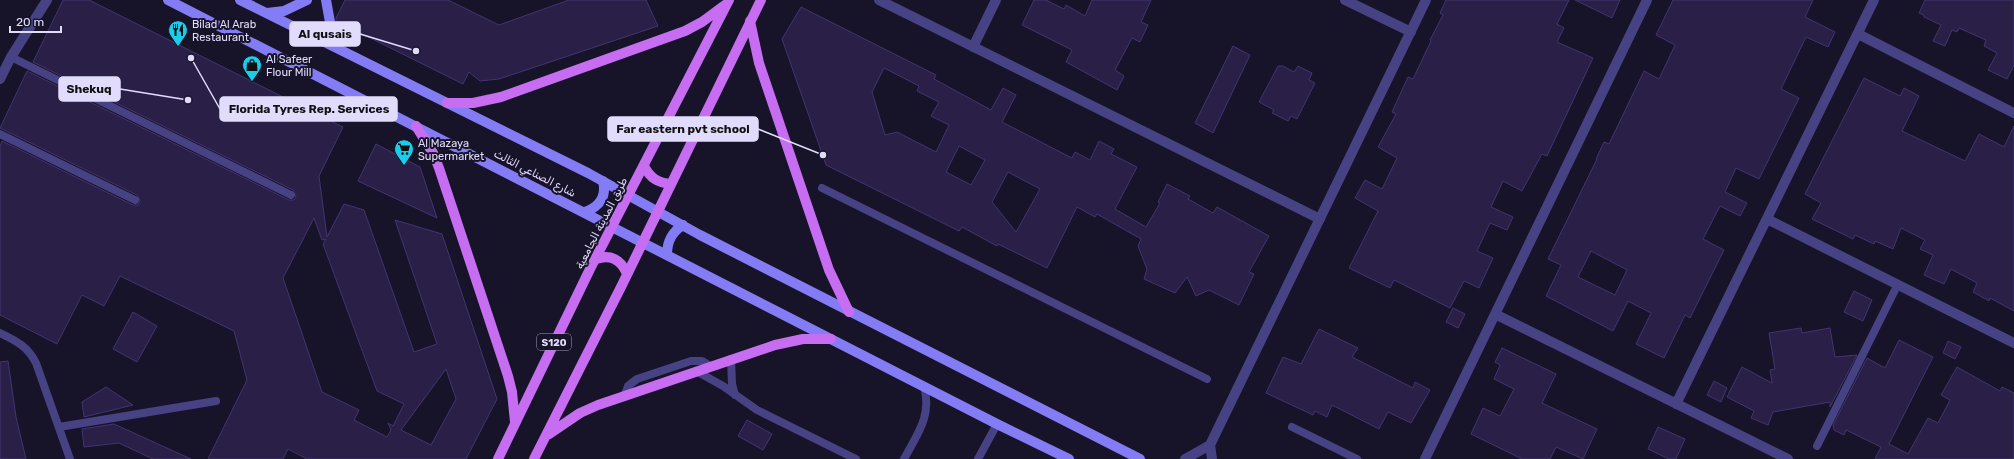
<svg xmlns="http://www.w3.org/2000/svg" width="2014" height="459" viewBox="0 0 2014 459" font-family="Rubik,Vazirmatn,sans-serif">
	<rect width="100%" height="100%" fill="#171328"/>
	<path fill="#2a2047" stroke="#433471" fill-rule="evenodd" d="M 63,0 L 89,0 L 343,127 L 319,176 L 327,237 L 344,204 L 364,210 L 414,352 L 437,344 L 395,220 L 442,234 L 497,399 L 466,459 L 307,459 L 288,449 L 283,459 L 208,459 L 247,380 L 234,331 L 120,276 L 104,306 L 82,295 L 57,344 L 0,315 L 0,146 L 2,141 L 133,205 L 138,205 L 140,200 L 137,195 L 0,128 L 27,71 L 289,200 L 294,200 L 296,197 L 293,190 L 33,62 ZM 314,218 L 322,240 L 326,239 L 323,244 L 377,391 L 404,404 L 393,426 L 388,423 L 391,430 L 387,437 L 354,420 L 359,410 L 322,392 L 283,278 ZM 446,369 L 456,399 L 431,445 L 401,430 Z
		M 345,0 L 448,0 L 499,25 L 569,0 L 646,0 L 658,26 L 499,79 L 480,81 L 469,72 L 463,84 L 336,21 L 336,18 Z
		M 1034,0 L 1046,0 L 1064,9 L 1066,5 L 1085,16 L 1092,0 L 1151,0 L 1141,22 L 1148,25 L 1140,42 L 1132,38 L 1115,70 L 1124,76 L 1117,90 L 1066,62 L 1072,50 L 1022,25 Z
		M 1446,0 L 1569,0 L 1557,24 L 1564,28 L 1557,42 L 1593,58 L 1547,156 L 1542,154 L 1522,191 L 1503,181 L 1491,207 L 1513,217 L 1507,230 L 1490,223 L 1477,251 L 1493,258 L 1479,288 L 1464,281 L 1450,308 L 1394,280 L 1390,288 L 1349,268 L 1378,211 L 1355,198 L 1365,180 L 1382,189 L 1397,158 L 1378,147 L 1396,114 L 1392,112 L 1408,77 L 1413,79 L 1431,41 L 1430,40 L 1443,15 L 1440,13 Z
		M 1575,0 L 1620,0 L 1612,18 Z
		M 1673,0 L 1813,0 L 1805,17 L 1835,32 L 1828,47 L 1806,37 L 1781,89 L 1799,98 L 1759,179 L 1736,168 L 1725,192 L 1747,203 L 1740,216 L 1720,206 L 1703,239 L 1724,250 L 1690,318 L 1685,315 L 1664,358 L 1636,344 L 1651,313 L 1628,301 L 1613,331 L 1546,296 L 1561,265 L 1548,259 L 1597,159 L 1596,159 L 1604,142 L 1609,144 L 1644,71 L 1659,79 L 1675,45 L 1656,35 ZM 1591,251 L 1627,270 L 1615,295 L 1578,277 Z
		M 1925,0 L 2014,0 L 2014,65 L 2007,79 L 1988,70 L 1997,53 L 1984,46 L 1986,40 L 1959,28 L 1957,32 L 1952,30 L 1945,46 L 1933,41 L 1941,25 L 1924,17 L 1924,15 L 1919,13 Z
		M 801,7 L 936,75 L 934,79 L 991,110 L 1003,88 L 1016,95 L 1002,122 L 1072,158 L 1075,152 L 1090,160 L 1099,141 L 1114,149 L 1111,154 L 1137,167 L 1115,209 L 1146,227 L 1160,203 L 1158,202 L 1167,184 L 1190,196 L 1188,199 L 1213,213 L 1217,207 L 1269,236 L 1249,272 L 1254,274 L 1239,305 L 1209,290 L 1196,296 L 1187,277 L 1175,293 L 1144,279 L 1147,269 L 1138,246 L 1141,239 L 1097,214 L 1095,217 L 1077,207 L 1047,268 L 998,244 L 997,246 L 962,227 L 959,231 L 826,165 L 782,39 ZM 884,68 L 919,86 L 917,91 L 939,102 L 931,116 L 949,125 L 936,152 L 897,132 L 885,135 L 872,92 ZM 959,146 L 985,160 L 971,185 L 946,172 ZM 1008,172 L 1040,189 L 1016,232 L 992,202 Z
		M 1233,46 L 1250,55 L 1213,133 L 1195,123 Z
		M 1278,66 L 1283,66 L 1294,72 L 1298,66 L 1312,73 L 1309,80 L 1315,83 L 1297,119 L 1291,116 L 1288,121 L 1272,113 L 1274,110 L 1259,102 Z
		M 1864,78 L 1900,96 L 1904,88 L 1919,96 L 1902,131 L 1965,161 L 1979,134 L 2004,147 L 2014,126 L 2014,311 L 1990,298 L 1989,301 L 1973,292 L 1977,283 L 1951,269 L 1944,284 L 1924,275 L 1933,255 L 1920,249 L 1925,240 L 1901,228 L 1893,249 L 1875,241 L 1874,244 L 1855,235 L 1853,239 L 1812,219 L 1821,203 L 1805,194 Z
		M 376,144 L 420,167 L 437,218 L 358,181 Z
		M 1854,291 L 1872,300 L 1863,321 L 1844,312 Z
		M 1453,308 L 1465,314 L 1458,328 L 1446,322 Z
		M 133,312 L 157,326 L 137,362 L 113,349 Z
		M 1801,328 L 1802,333 L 1830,328 L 1835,357 L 1857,355 L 1830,407 L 1830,402 L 1773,412 L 1768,425 L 1751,418 L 1754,411 L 1727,397 L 1742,367 L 1772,383 L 1770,370 L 1775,369 L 1769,333 Z
		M 1319,329 L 1358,348 L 1352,357 L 1413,388 L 1415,382 L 1430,390 L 1411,423 L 1388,412 L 1379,429 L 1332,405 L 1327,417 L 1315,411 L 1313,415 L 1266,393 L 1283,357 L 1301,364 Z
		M 1899,340 L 1933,357 L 1889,444 L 1908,454 L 1928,418 L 1938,423 L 1950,400 L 1941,395 L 1957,367 L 2000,391 L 2002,387 L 2014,393 L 2014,459 L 1875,459 L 1881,447 L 1846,430 L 1844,435 L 1834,430 L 1833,425 L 1867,358 L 1885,368 Z
		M 1948,341 L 1961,347 L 1955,359 L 1943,353 Z
		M 1502,348 L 1556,374 L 1542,403 L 1597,429 L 1583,459 L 1556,447 L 1550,459 L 1522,459 L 1471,434 L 1483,408 L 1500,416 L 1514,389 L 1494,379 L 1500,365 L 1495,362 Z
		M 8,361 L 16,417 L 26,459 L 0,459 L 0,362 Z
		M 1714,381 L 1727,388 L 1721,402 L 1707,395 Z
		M 106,387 L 133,405 L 84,417 L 82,402 Z
		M 747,420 L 772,434 L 763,450 L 738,436 Z
		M 114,424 L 191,459 L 153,459 L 119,443 L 84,447 L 82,429 Z
		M 1658,427 L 1685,439 L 1676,459 L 1669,459 L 1648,449 Z"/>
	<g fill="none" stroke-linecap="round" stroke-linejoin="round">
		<path stroke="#474283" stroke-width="8" d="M 11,57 L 291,195
			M 0,134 L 135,200
			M 822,188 L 1207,379
			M 0,333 C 17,341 28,347 36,363 L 70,459
			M 731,359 L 732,384 L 735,395
			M 696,371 L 723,386 L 757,410 L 856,459
			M 624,397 L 628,386 L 637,379 L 691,361 L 702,361 L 710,366
			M 59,427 L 216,401
			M 1292,427 L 1357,459
			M 1817,446 L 1898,284
			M 904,459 C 918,433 932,416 924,386
			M 978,459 L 997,424"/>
		<path stroke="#474283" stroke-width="10" d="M 879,0 L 1320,219
			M 1345,0 L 1411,32
			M 1858,34 L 2014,113
			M 973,47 L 996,0
			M 0,79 L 11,57 L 47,0
			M 1767,219 L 2014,343
			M 1495,314 L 1788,459
			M 1676,404 L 1874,0
			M 1210,445 L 1212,459
			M 1185,459 L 1210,445 L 1426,0
			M 1425,459 L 1647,0"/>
		<path stroke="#847cf4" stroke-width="10" d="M 168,0 L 997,424 L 1069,459
			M 240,0 L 588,173 L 700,235 L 1140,459
			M 326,0 L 332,33 L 339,49
			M 267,13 L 284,11 L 307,0
			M 585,212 C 599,207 607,197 603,181
			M 667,255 C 667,241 672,232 683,225"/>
		<path stroke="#c66df2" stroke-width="10" d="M 750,21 L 759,63 L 829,270 L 849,312
			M 447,103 L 473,103 L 501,97 L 685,31 L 702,22 L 725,5
			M 416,126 L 433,153 L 439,168 L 508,376 L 512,392 L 515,422
			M 644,166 C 650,178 658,183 671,184
			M 596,259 C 610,254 621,259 627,274
			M 549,434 L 580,413 L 598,405 L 775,345 L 803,339 L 831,339
			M 498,459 L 590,269 L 729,0
			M 534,459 L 622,285 L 761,0"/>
	</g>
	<defs>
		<symbol id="restaurant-pin" viewBox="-11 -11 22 30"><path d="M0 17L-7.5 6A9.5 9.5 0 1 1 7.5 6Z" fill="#19cdeb" stroke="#171328"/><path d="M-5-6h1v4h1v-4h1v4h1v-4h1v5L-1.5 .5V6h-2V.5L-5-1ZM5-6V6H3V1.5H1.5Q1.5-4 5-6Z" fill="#111"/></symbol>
		<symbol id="shop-pin" viewBox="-11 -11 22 30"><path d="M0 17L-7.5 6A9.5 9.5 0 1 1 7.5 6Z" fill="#19cdeb" stroke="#171328"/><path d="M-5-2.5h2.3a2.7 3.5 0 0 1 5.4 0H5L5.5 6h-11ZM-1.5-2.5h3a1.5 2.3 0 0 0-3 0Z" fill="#111"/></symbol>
		<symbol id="supermarket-pin" viewBox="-11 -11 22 30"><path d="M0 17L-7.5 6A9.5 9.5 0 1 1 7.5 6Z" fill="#19cdeb" stroke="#171328"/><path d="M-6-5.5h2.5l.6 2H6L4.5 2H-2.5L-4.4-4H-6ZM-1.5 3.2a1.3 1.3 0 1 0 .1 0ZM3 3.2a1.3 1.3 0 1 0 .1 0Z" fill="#111"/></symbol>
	</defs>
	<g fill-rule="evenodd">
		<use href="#restaurant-pin" x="167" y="19" width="22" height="30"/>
		<use href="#shop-pin" x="241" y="54" width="22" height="30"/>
		<use href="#supermarket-pin" x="393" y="138" width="22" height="30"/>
	</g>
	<g text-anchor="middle" stroke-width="4" stroke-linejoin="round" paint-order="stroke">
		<rect fill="#171328" stroke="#a4a0bc" stroke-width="1" x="537" y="334" width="34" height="16" rx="3"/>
		<g font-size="10" font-weight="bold" fill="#e1dcfc">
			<text x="554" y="346">S120</text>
		</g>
		<g font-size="11" fill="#e1dcfc" stroke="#171328" text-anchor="start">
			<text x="192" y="28">Bilad Al Arab<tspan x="192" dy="13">Restaurant</tspan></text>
			<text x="266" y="63">Al Safeer<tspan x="266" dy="13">Flour Mill</tspan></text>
			<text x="418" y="147">Al Mazaya<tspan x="418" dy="13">Supermarket</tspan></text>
		</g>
		<g font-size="11" fill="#e1dcfc" stroke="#171328">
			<text transform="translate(535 173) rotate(27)" y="4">شارع الصناعي الثالث</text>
			<text transform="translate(601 223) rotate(-63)" y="4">طريق المدينة الجامعية</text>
		</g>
	</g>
	<path fill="none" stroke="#e1dcfc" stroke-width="1.5" d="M416 51L360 34M188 100L120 89M191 58L220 109M823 155L758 129"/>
	<g fill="#e1dcfc" stroke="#171328" stroke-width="1.5">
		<circle cx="416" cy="51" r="4"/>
		<circle cx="188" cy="100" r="4"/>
		<circle cx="191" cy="58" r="4"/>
		<circle cx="823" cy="155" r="4"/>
	</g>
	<g fill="#e1dcfc" stroke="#e1dcfc" stroke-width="1.5">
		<rect x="290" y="22" width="70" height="24" rx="4"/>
		<rect x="59" y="77" width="61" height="24" rx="4"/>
		<rect x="220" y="97" width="177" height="24" rx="4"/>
		<rect x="608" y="117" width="150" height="24" rx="4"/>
	</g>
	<g font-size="12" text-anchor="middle" font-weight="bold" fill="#111">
		<text x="325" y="38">Al qusais</text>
		<text x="89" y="93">Shekuq</text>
		<text x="309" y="113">Florida Tyres Rep. Services</text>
		<text x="683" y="133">Far eastern pvt school</text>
	</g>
	<path d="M10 26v6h51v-6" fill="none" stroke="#e1dcfc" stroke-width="2"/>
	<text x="16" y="26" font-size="12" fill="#e1dcfc" stroke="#171328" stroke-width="3" paint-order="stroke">20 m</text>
</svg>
